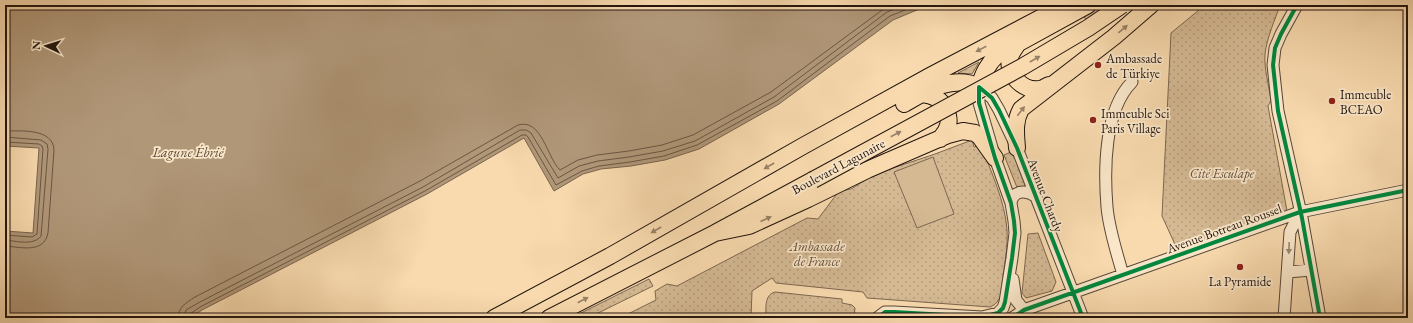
<svg xmlns="http://www.w3.org/2000/svg" width="1413" height="323" viewBox="0 0 1413 323" font-family="'EB Garamond',serif">
	<defs>
		<pattern id="grass-dots" width="8" height="8" patternUnits="userSpaceOnUse"><rect width="8" height="8" fill="#d4b993"/><path d="M2 2h.1M6 6h.1" fill="none" stroke="#b69e7e" stroke-width="1.8" stroke-linecap="round"/></pattern>
	</defs>
	<rect width="100%" height="100%" fill="#f8daae"/>
	<filter id="stains"><feTurbulence type="fractalNoise" baseFrequency=".005" numOctaves="4"/><feColorMatrix values="0 0 0 0 .2 0 0 0 0 .09 0 0 0 0 .02 0 0 0 .5 -.17"/></filter>
	<radialGradient id="worn" r=".72"><stop offset=".6" stop-color="#630" stop-opacity="0"/><stop offset="1" stop-color="#630" stop-opacity=".3"/></radialGradient>
	<path fill="url(#grass-dots)" stroke="#7c6750" d="M 1098,5 L 1113,5 L 1087,21 L 1083,15 Z
		M 1205,5 L 1280,5 C 1275,20 1267,37 1265,54 C 1264,69 1269,86 1271,101 L 1268,106 L 1287,211 L 1178,251 L 1162,216 L 1171,33 Z
		M 979,62 L 972,74 L 958,73 Z
		M 972,140 L 974,147 L 981,145 C 991,172 1005,201 1007,230 C 1008,245 1005,261 1003,276 C 1003,287 1002,303 990,307 L 867,298 L 863,292 L 776,283 L 772,278 L 752,291 L 751,318 L 620,318 L 656,300 L 655,291 L 667,284 L 677,286 L 807,218 L 818,219 L 839,191 L 851,189 L 875,174 L 935,154 Z
		M 1013,151 L 1027,187 L 1018,190 L 1004,155 Z
		M 1038,233 L 1056,282 L 1052,291 L 1026,298 L 1022,293 L 1028,234 Z
		M 649,279 L 653,286 L 590,317 L 577,315 Z
		M 775,292 L 842,299 L 842,303 L 852,305 L 855,308 L 854,318 L 766,318 C 766,308 764,295 775,292 Z"/>
	<path fill="#d4b993" stroke="#7c6750" d="M 933,157 L 954,214 L 917,228 L 894,172 Z"/>
	<path fill="#b09778" stroke="#78634e" d="M 5,5 L 933,5 L 924,7 L 893,20 L 779,104 L 699,149 L 665,160 L 631,166 L 601,169 L 583,174 L 554,191 L 524,138 L 427,194 L 202,310 L 190,318 L 5,318 L 5,231 L 33,233 L 39,148 L 5,146 Z"/>
	<g fill="none" stroke-linecap="round" stroke-linejoin="round">
		<path stroke="#6a5643" stroke-width="1" d="M 5,131 C 21,131 53,128 54,150 L 48,233 C 44,254 20,247 5,246
			M 5,137 L 41,140 L 47,144 L 48,149 L 41,236 C 34,246 16,241 5,240
			M 5,142 L 39,144 L 42,146 L 43,149 L 37,234 L 32,237 L 5,235
			M 178,318 C 178,307 186,303 195,297 L 420,181 L 518,125 C 542,118 547,158 560,170 L 578,160 L 597,155 L 629,151 L 662,145 L 693,135 L 771,92 L 889,5
			M 184,318 L 186,310 L 198,303 L 423,187 L 520,130 L 526,130 L 531,133 L 558,178 L 579,166 L 598,161 L 629,157 L 663,151 L 695,141 L 774,97 L 887,12 L 905,5
			M 189,318 L 190,314 L 200,307 L 425,191 L 522,135 L 526,135 L 528,137 L 556,185 L 582,171 L 599,166 L 630,162 L 664,156 L 697,145 L 777,101 L 890,16 L 918,5"/>
		<defs>
			<path id="minor" d="M 1297,5 L 1281,34 L 1275,48 L 1273,65 L 1278,111 L 1302,218 L 1320,318
				M 1011,203 C 1013,190 1025,190 1035,196
				M 1288,272 L 1311,270
				M 1123,275 C 1117,253 1109,230 1107,207 C 1104,170 1104,110 1132,82
				M 1013,279 L 1016,300 L 1024,310
				M 877,318 L 885,312 L 894,312 L 982,317 L 998,313 L 1003,308 L 1005,302 L 1012,258 L 1015,233 L 1014,221 L 1011,203 L 995,158 L 979,103 L 979,87 L 992,98 L 999,110 L 1017,148 L 1083,318
				M 1012,318 L 1024,310 L 1300,212 L 1408,190
				M 1284,318 L 1290,232 L 1300,212"/>
			<path id="highway" d="M 1019,42 C 1016,47 1011,52 1010,58 C 1006,74 1023,92 1040,89 C 1043,89 1046,86 1049,85
				M 920,94 C 935,95 945,101 948,116 C 949,120 949,124 947,128 C 946,132 942,136 940,139
				M 904,104 C 926,91 953,74 979,87 C 983,74 987,65 997,55 L 1088,5
				M 1017,148 C 1016,134 1014,122 1021,109 L 1114,37 L 1151,5
				M 715,233 L 749,226 L 808,199 L 867,170 L 948,135 L 963,131 L 975,133 L 980,137 L 995,158
				M 494,318 L 610,256 L 803,146 L 930,76 L 1065,5
				M 549,318 L 715,233 L 813,180"/>
		</defs>
		<use href="#minor" stroke="#584636" stroke-width="13"/>
		<use href="#highway" stroke="#23150e" stroke-width="18"/>
		<use href="#minor" stroke="#fae7ca" stroke-width="11"/>
		<use href="#highway" stroke="#f8daae" stroke-width="16"/>
		<defs>
			<path id="highway-bridge" d="M 813,180 L 1022,67 L 1088,28 L 1122,5"/>
		</defs>
		<use href="#highway-bridge" stroke="#23150e" stroke-width="18" stroke-linecap="butt"/>
		<use href="#highway-bridge" stroke="#f8daae" stroke-width="16"/>
		<defs>
			<path id="cycleway" d="M 1297,5 L 1281,34 L 1275,48 L 1273,65 L 1278,111 L 1302,218 L 1320,318
				M 877,318 L 885,312 L 894,312 L 982,317 L 998,313 L 1003,308 L 1005,302 L 1012,258 L 1015,233 L 1014,221 L 1011,203 L 995,158 L 979,103 L 979,87 L 992,98 L 999,110 L 1017,148 L 1083,318
				M 1012,318 L 1024,310 L 1300,212 L 1408,190"/>
		</defs>
		<use href="#cycleway" stroke="#fae7ca" stroke-width="6"/>
		<use href="#cycleway" stroke="#00873e" stroke-width="4"/>
	</g>
	<defs><path id="oneway-solid" d="M-6-.8H1V-3.2L6.5 0L1 3.2V.8H-6Z"/></defs>
	<g fill="#988166">
		<use href="#oneway-solid" transform="translate(1123 29) rotate(-40)"/>
		<use href="#oneway-solid" transform="translate(981 49) rotate(152)"/>
		<use href="#oneway-solid" transform="translate(1035 59) rotate(-30)"/>
		<use href="#oneway-solid" transform="translate(1021 111) rotate(-52)"/>
		<use href="#oneway-solid" transform="translate(896 134) rotate(-28)"/>
		<use href="#oneway-solid" transform="translate(769 166) rotate(150)"/>
		<use href="#oneway-solid" transform="translate(766 219) rotate(-24)"/>
		<use href="#oneway-solid" transform="translate(656 230) rotate(150)"/>
		<use href="#oneway-solid" transform="translate(583 300) rotate(-27)"/>
	</g>
	<use fill="#998875" href="#oneway-solid" transform="translate(1289 248) rotate(92)"/>
	<g fill="#8f2418" stroke="#fae7ca" stroke-width="1.5">
		<circle cx="1098" cy="65" r="4"/>
		<circle cx="1332" cy="101" r="4"/>
		<circle cx="1093" cy="120" r="4"/>
		<circle cx="1240" cy="267" r="4"/>
	</g>
	<g text-anchor="middle" stroke-width="3.5" stroke-linejoin="round" paint-order="stroke">
		<g font-size="13" fill="#23150e" stroke="#fae7ca" text-anchor="start">
			<text x="1106" y="63">Ambassade<tspan x="1106" dy="15">de Türkiye</tspan></text>
			<text x="1340" y="99">Immeuble<tspan x="1340" dy="15">BCEAO</tspan></text>
			<text x="1101" y="118">Immeuble Sci<tspan x="1101" dy="15">Paris Village</tspan></text>
			<text x="1240" y="286" text-anchor="middle">La Pyramide</text>
		</g>
		<g font-size="13" fill="#23150e" stroke="#fae7ca">
			<text transform="translate(838 166) rotate(-28)" y="5">Boulevard Lagunaire</text>
			<text transform="translate(1046 195) rotate(69)" y="5">Avenue Chardy</text>
			<text transform="translate(1224 228) rotate(-20)" y="5">Avenue Botreau Roussel</text>
		</g>
		<g font-size="13" font-style="italic" fill="#614e3d" stroke="#fae7ca">
			<text x="1222" y="178">Cité Esculape</text>
			<text x="817" y="251">Ambassade<tspan x="817" dy="15">de France</tspan></text>
		</g>
		<g font-size="14" font-style="italic" fill="#5b4938" stroke="#fae7ca">
			<text x="188" y="157">Lagune Ébrié</text>
		</g>
	</g>
	<rect width="1413" height="323" fill="none" stroke="#f8daae" stroke-width="20"/>
	<rect x="6" y="6" width="1401" height="311" fill="none" stroke="#23150e" stroke-width="2"/>
	<rect x="10" y="10" width="1393" height="303" fill="none" stroke="#23150e"/>
	<g transform="translate(46 46) rotate(274)" stroke="#fae7ca" stroke-width="3" paint-order="stroke">
	<path d="M0-3L7 15L0 10L-7 15Z" fill="#23150e"/>
	<text y="-6" font-size="11" font-weight="bold" text-anchor="middle" fill="#23150e">N</text>
	</g>
	<rect width="100%" height="100%" filter="url(#stains)"/>
	<rect width="100%" height="100%" fill="url(#worn)"/>
</svg>
